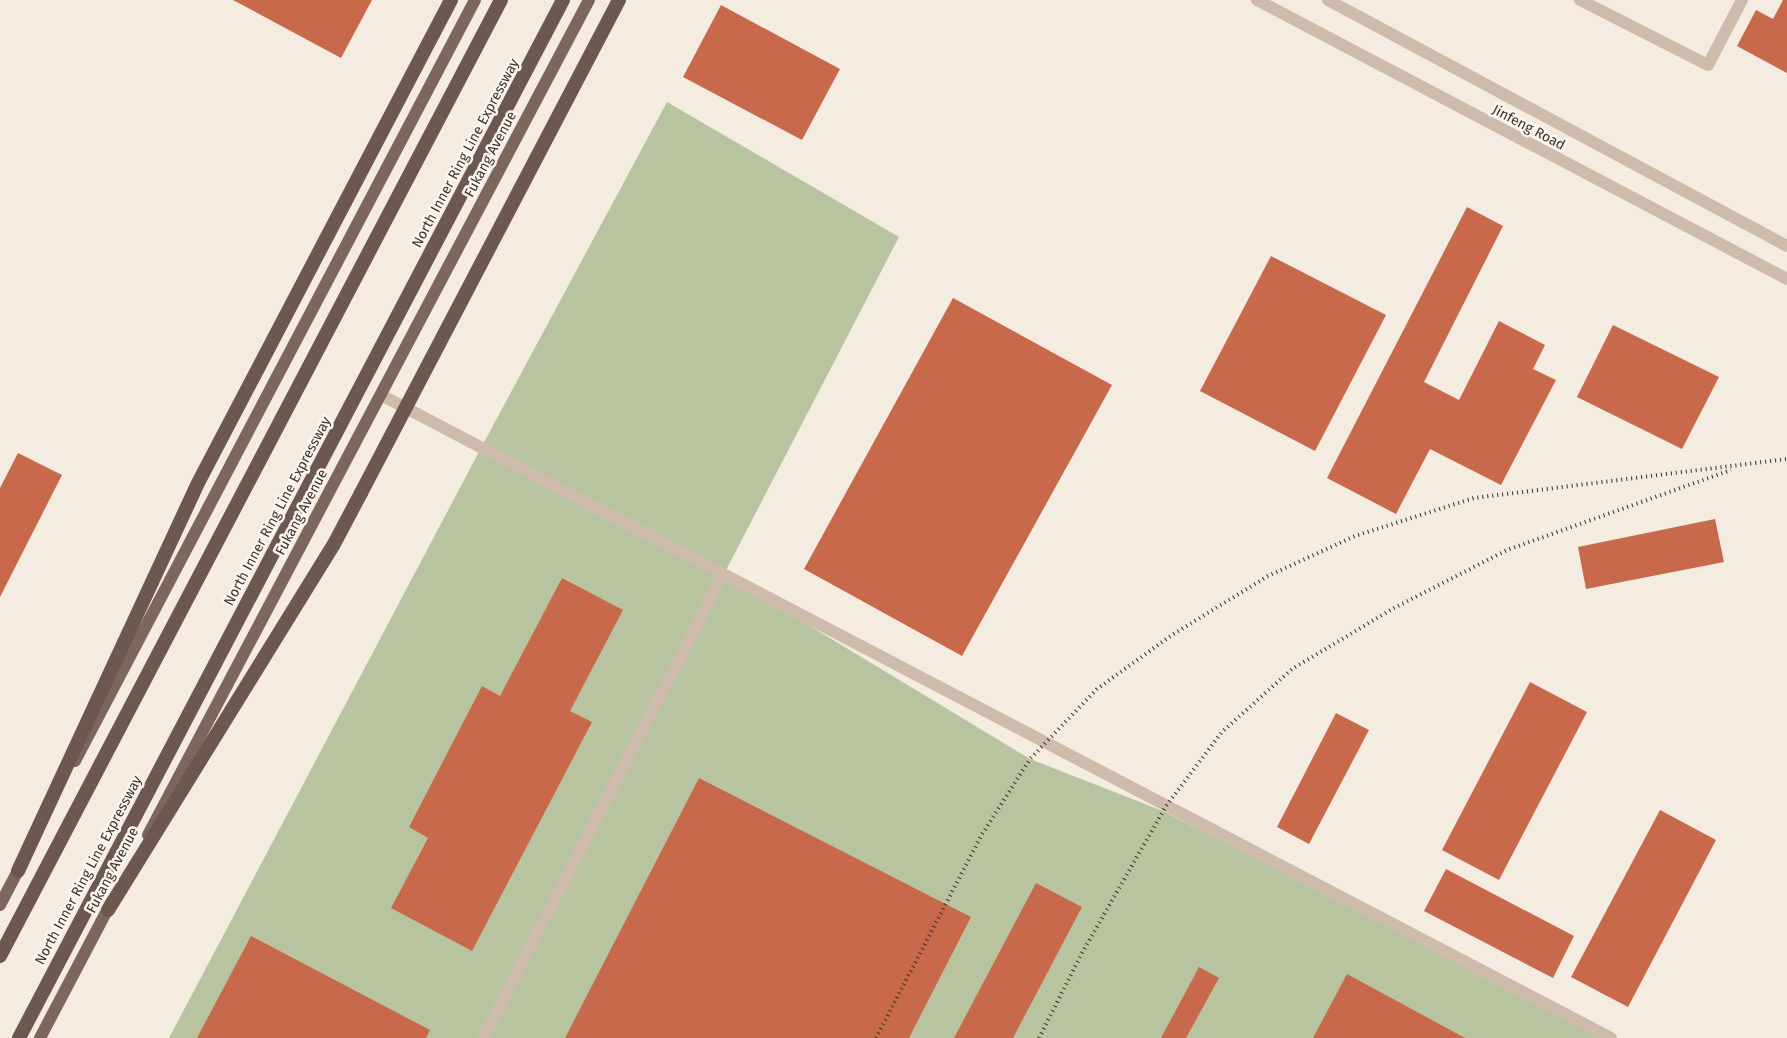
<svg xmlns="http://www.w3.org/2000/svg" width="1787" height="1038" viewBox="0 0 1787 1038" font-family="'Fira Sans',sans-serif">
	<rect width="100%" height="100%" fill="#f4ebe1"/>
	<path fill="#b8c4a0" d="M 667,102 L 899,237 L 724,574 L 1030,759 L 1163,811 L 1608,1038 L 169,1038 L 481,448 Z"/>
	<path fill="#c8694b" d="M 233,0 L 372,0 L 341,58 Z
		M 1783,0 L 1787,0 L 1787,73 L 1737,46 L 1756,10 L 1773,19 Z
		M 721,5 L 840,69 L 802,140 L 683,77 Z
		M 1467,207 L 1503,226 L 1424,382 L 1459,400 L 1499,321 L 1545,345 L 1533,369 L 1556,380 L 1501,485 L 1430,449 L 1396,514 L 1327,478 Z
		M 1271,256 L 1386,315 L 1315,451 L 1200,391 Z
		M 953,298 L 1112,385 L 962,656 L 804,569 Z
		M 1613,325 L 1719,377 L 1682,449 L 1577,397 Z
		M 18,453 L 62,475 L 0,597 L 0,488 Z
		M 1715,519 L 1724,562 L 1586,589 L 1578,547 Z
		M 562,578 L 623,610 L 570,711 L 592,722 L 472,951 L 391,908 L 428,838 L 409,827 L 482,686 L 500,696 Z
		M 1530,682 L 1587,712 L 1499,880 L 1442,850 Z
		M 1336,713 L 1369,730 L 1309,844 L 1277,827 Z
		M 699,778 L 971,917 L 909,1038 L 565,1038 Z
		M 1660,810 L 1716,840 L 1628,1007 L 1571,977 Z
		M 1446,869 L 1574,936 L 1553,978 L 1424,911 Z
		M 1036,883 L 1082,907 L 1013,1038 L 954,1038 Z
		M 251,936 L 430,1030 L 426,1038 L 197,1038 Z
		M 1199,967 L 1219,978 L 1186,1038 L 1161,1038 Z
		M 1347,974 L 1465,1038 L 1313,1038 Z"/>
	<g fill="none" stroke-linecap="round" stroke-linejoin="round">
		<path stroke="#cdbbac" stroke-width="12" d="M 1580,0 L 1708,65 L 1742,0
			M 381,395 L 1611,1038
			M 483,1038 L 723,574"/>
		<path stroke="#cdbbac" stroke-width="12" d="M 1257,0 L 1787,279
			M 1328,0 L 1787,246"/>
		<path stroke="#7d675c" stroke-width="12" d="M 75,761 L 475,0
			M 148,835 L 589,0
			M 0,905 L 22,863
			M 40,1038 L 112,901"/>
		<path stroke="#6c584f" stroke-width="14" d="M 18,871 L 198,483 L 451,0
			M 108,910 L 334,544 L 361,493
			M 0,956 L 501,0
			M 19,1038 L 563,0"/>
		<path stroke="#3b302b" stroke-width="4" stroke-dasharray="1 4" stroke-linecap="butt" d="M 876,1038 L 981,836 L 1030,759 L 1097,689 L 1172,635 L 1268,576 L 1355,536 L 1474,498 L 1787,459
			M 1039,1038 L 1082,953 L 1166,806 L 1222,732 L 1292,669 L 1394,608 L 1507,550 L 1731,470"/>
		<path stroke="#6c584f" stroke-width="14" d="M 361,493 L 619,0"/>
	</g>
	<g text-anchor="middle" stroke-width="5" stroke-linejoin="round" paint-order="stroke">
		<g font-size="14" fill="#3b302b" stroke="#fbf5ee">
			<text transform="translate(1529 127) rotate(28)" y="5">Jinfeng Road</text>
			<text transform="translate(465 153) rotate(-62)" y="5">North Inner Ring Line Expressway</text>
			<text transform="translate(490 154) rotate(-62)" y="5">Fukang Avenue</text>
			<text transform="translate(277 511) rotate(-62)" y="5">North Inner Ring Line Expressway</text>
			<text transform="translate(301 512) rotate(-62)" y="5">Fukang Avenue</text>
			<text transform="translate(88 870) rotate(-62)" y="5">North Inner Ring Line Expressway</text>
			<text transform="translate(112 870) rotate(-62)" y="5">Fukang Avenue</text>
		</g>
	</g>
</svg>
